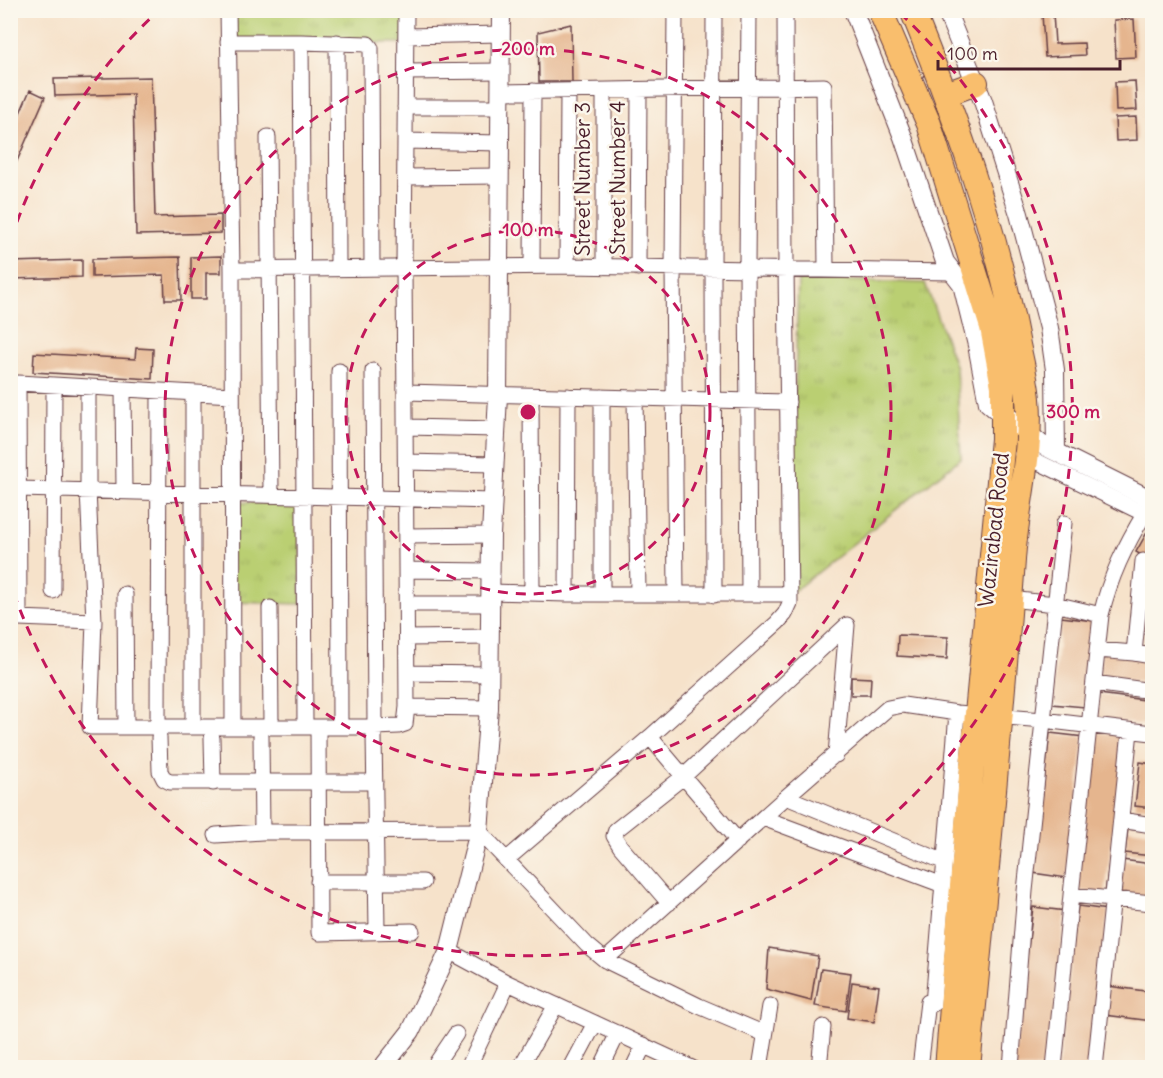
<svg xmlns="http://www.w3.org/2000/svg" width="1163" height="1078" viewBox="0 0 1163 1078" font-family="Delius,sans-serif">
	<defs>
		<pattern id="grass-tufts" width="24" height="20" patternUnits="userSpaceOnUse" patternTransform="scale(1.5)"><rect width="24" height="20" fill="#bacf72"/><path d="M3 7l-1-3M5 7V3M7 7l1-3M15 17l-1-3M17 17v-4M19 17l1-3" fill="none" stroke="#a1b163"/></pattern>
	</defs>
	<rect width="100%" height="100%" fill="#fbf7ec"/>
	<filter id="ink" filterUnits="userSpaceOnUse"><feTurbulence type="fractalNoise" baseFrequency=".0167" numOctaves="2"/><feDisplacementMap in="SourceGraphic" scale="12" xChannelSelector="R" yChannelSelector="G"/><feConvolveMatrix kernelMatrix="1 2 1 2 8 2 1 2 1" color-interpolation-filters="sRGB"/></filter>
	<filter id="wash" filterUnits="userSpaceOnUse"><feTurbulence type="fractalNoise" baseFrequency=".008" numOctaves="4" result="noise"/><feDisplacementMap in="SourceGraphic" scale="24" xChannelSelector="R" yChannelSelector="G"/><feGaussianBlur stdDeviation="1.35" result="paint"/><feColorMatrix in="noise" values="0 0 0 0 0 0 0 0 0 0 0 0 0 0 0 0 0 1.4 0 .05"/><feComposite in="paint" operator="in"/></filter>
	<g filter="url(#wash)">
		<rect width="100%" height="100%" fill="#f6e2ca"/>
		<path fill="url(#grass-tufts)" stroke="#82774e" stroke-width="1.5" d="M 228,11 L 406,11 L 406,43 L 228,42 Z
			M 798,279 L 925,283 L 956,368 L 961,458 L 790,594 Z
			M 230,502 L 300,504 L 301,604 L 230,602 Z"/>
		<g id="blocks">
			<path fill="#e5b58e" d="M 1053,13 L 1055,44 L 1084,43 L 1085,55 L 1045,57 L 1042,14 Z
				M 1134,19 L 1136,57 L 1116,58 L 1114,20 Z
				M 571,24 L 572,82 L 539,82 L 538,32 Z
				M 151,77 L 155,217 L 221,215 L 221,233 L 136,235 L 133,94 L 55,96 L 54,79 Z
				M 1135,81 L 1137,110 L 1116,111 L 1115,82 Z
				M 30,90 L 45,97 L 10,177 L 10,136 Z
				M 1136,117 L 1137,140 L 1116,141 L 1115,118 Z
				M 221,256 L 221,273 L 206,273 L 206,299 L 191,299 L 191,257 Z
				M 180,257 L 181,300 L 165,300 L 164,275 L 92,277 L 92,259 Z
				M 82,260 L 82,277 L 10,279 L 10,262 Z
				M 136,348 L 153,349 L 152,379 L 33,372 L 34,353 L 135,359 Z
				M 10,353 L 16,353 L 15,371 L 10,371 Z
				M 1149,529 L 1152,532 L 1152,561 L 1136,552 Z
				M 1061,617 L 1094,621 L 1085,707 L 1052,704 Z
				M 898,635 L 948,637 L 947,659 L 897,656 Z
				M 1102,652 L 1152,658 L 1152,684 L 1099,678 Z
				M 851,677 L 871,678 L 870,695 L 851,695 Z
				M 1099,694 L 1152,701 L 1152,726 L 1096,719 Z
				M 1095,732 L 1125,735 L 1105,894 L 1076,890 Z
				M 1050,733 L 1084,737 L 1067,878 L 1033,873 Z
				M 1140,762 L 1152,764 L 1152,808 L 1135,806 Z
				M 1128,829 L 1152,832 L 1152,856 L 1125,853 Z
				M 1122,860 L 1152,864 L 1152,898 L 1118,894 Z
				M 1078,906 L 1108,910 L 1089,1068 L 1058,1068 Z
				M 1033,907 L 1066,911 L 1047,1068 L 1014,1068 Z
				M 769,948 L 818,956 L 811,1001 L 766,989 Z
				M 821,969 L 851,973 L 846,1011 L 815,1006 Z
				M 852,982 L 879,986 L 874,1022 L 847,1018 Z
				M 1108,986 L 1152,992 L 1152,1021 L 1105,1015 Z"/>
		</g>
	</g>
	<g filter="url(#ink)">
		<use href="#blocks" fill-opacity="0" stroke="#643c43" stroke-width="1.5"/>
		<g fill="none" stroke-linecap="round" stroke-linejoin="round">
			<defs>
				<path id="minor" d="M 228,10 L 232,270 L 233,727
					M 675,10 L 673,268 L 676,594
					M 406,36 L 501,34
					M 228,42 L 301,42 C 304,270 303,499 305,727
					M 301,42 L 368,44 L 371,48 L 372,268
					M 337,42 L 338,268
					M 406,72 L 501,71
					M 501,92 L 824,86 L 826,269
					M 405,107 L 500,107
					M 268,137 L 271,495
					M 405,141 L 500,143
					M 405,177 L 500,176
					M 532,266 L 533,91
					M 567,266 L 568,91
					M 604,267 L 604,91
					M 638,268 L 639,90
					M 232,270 L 567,266 L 952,272
					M 339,371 L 340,727
					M 373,371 L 375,727
					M 88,387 L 88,490 L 94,621 L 90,727 L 375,727 L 399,726 L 405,724 L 407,707 L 404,267 L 406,10
					M 123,389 L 124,491
					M 406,392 L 788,402
					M 193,393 L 193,727
					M 531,396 L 532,592
					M 635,398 L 638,594
					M 407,427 L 496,429
					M 1022,454 L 1151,517
					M 406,462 L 493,464
					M 19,489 L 492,501
					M 407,536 L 491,535
					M 1143,561 L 1134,653 L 1152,656
					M 407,570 L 491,571
					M 53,591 L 54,385
					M 491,592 L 567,594 L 790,594
					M 125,594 L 126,727
					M 567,594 L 568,396
					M 602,594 L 602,397
					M 749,594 L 747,268 L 749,10
					M 714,595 L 713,269 L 714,10
					M 1010,599 L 1055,604 L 1101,615
					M 407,604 L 491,604
					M 270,608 L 271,726
					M 94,621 L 19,618 L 18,383 L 232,395
					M 407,638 L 490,637
					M 1098,650 L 1134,653
					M 407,673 L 489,674
					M 1094,683 L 1152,691
					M 407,707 L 489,708
					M 158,727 L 159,391
					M 318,727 L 319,933 L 412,931
					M 374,735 L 377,930
					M 261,736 L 262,832
					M 159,737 L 160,771 L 164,779 L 170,782 L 375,782
					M 650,737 L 738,841
					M 212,738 L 213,783
					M 836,755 L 847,625
					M 786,797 L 945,862
					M 763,818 L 951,888
					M 1121,820 L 1152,825
					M 216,835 L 262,832 L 479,831 L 587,945 L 605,960 L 699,1006 L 765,1034
					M 506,860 L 650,737 L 777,623 L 785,614 L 790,603 L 786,268 L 785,10
					M 318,882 L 423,882
					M 1071,895 L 1152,903
					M 669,903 L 620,846 L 614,836 L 616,830 L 683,777 L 847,625
					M 449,951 L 508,983 L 692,1068
					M 605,960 L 786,797 L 888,708 L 903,705 L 957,713 L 1043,720 L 1152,733
					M 433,1068 L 456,1034
					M 468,1068 L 508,983
					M 520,1068 L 556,1005
					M 571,1068 L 595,1023
					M 601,1068 L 618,1033
					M 633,1068 L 644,1045
					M 760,1068 L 770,1006
					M 819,1068 L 823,1027
					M 920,1068 L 928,1002 L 933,1004 L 957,713
					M 1011,1068 L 1025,891 L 1064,523
					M 1054,1068 L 1071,895 L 1101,615 C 1110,577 1125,546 1145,513
					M 1095,1068 L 1130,731"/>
				<path id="tertiary" d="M 853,10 L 903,137 L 945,262 L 962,284 L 980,288
					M 946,10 L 983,101 L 1019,214 L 1049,328 L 1055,370 L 1056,452
					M 962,284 L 977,345 L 988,403 L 995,409 L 1004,413 L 1042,445 L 1152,500
					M 382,1068 L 411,1031 L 449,951 L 479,831 L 489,708 L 491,535 L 498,395 L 501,10"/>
				<path id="trunk" d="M 880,10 L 929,124 L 992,327 L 1003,386 L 1003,439 L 971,777 L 947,1068
					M 912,10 C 955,116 994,223 1016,335 C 1020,356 1026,377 1028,399 C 1033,449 1016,509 1013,560 C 1001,730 984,898 968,1068
					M 946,94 L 976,83"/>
			</defs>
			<use href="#minor" stroke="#643c43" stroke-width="17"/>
			<use href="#tertiary" stroke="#643c43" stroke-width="20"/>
			<use href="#trunk" stroke="#643c43" stroke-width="26"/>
			<use href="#minor" stroke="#fff" stroke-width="15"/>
			<use href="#tertiary" stroke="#fff" stroke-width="18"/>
			<use href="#trunk" stroke="#f9be6d" stroke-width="24"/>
		</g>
	</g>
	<g fill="none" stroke="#c2185b" stroke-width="3" stroke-dasharray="10 8">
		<circle cx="528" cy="412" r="182"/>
		<circle cx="528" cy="412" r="363"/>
		<path d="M11 239A545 545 0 0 1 156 13M900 13A545 545 0 1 1 11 585"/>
	</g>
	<g text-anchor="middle" stroke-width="5" stroke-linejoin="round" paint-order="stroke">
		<g font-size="21" fill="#4a1f2b" stroke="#fbf7ec">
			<text transform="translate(618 178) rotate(-90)" y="7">Street Number 4</text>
			<text transform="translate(583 179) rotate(-90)" y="7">Street Number 3</text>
			<text transform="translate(994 530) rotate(-84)" y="7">Wazirabad Road</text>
		</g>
	</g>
	<circle cx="528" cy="412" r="9" fill="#c2185b" stroke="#fbf7ec" stroke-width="3"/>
	<g font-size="18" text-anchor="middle" font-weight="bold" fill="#c2185b" stroke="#fbf7ec" stroke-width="5" stroke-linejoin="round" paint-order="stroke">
		<text x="528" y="55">200 m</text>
		<text x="528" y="236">100 m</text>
		<text x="1073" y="418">300 m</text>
	</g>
	<rect width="1163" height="1078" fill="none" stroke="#fbf7ec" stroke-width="36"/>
	<path d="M938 60v9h182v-9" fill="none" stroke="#4a1f2b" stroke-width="3"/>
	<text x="947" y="60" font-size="18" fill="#4a1f2b" stroke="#fbf7ec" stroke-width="4.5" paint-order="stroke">100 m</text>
</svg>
